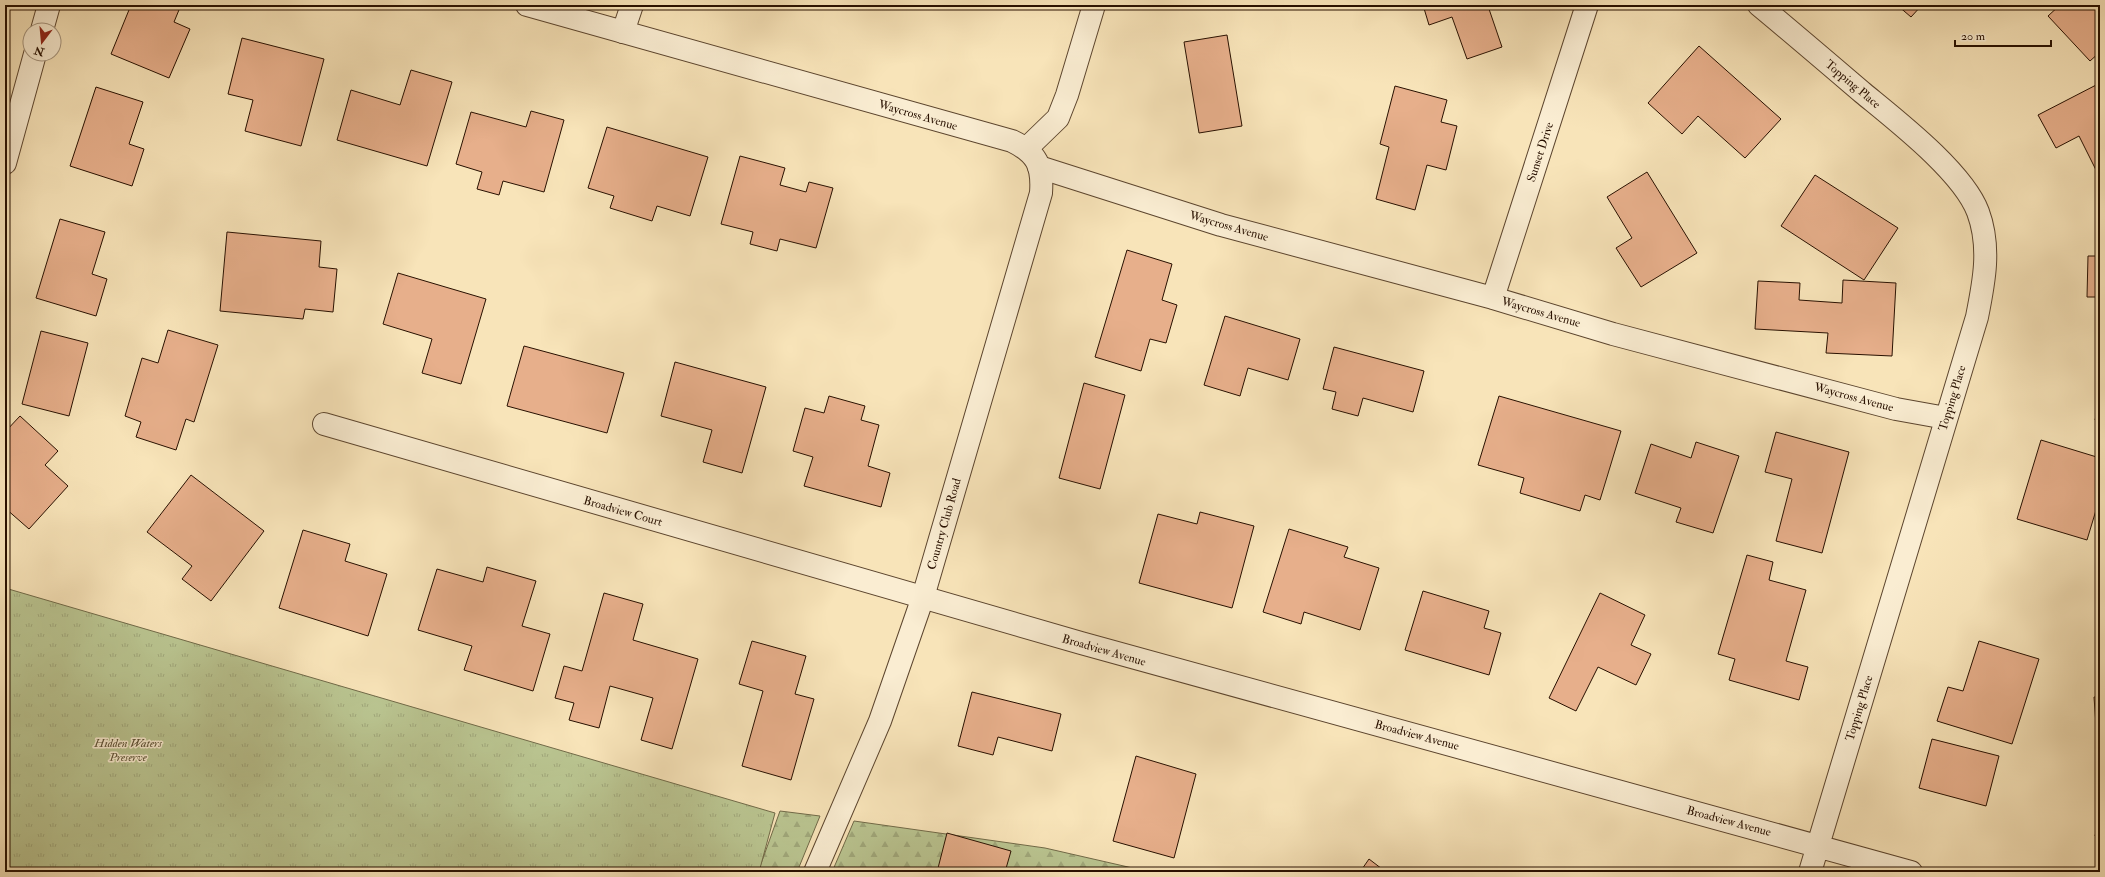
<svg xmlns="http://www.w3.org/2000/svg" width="2105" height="877" viewBox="0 0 2105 877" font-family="'IM FELL Double Pica',serif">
	<defs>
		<pattern id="forest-firs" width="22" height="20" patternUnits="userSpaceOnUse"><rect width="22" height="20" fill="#bac591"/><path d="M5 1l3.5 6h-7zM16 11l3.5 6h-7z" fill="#a0a87b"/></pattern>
		<pattern id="park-tufts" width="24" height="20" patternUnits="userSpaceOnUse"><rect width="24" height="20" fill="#bac591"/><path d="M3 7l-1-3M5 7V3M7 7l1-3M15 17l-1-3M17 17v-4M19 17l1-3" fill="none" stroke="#a0a87b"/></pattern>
	</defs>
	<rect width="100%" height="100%" fill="#f8e4b9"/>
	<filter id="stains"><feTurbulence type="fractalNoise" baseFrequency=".005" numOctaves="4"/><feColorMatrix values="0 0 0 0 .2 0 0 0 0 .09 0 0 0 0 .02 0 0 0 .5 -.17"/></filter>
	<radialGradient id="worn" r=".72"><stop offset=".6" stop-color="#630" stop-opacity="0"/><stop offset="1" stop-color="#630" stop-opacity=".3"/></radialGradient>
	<path fill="url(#forest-firs)" stroke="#716a48" d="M 780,811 L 820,816 L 797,872 L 758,872 Z
		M 854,821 L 1045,848 L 1150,872 L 832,872 Z"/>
	<path fill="url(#park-tufts)" stroke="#716a48" d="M 5,588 L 775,813 L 759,872 L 5,872 Z"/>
	<path fill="#e7af8b" stroke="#281000" d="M 131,5 L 181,5 L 174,22 L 190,29 L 169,78 L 111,54 Z
		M 1423,5 L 1501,5 L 1489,9 L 1502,47 L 1467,59 L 1452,17 L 1429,25 Z
		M 1897,5 L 1922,5 L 1911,17 Z
		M 2060,5 L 2100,5 L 2100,52 L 2090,61 L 2048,16 Z
		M 1227,35 L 1242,126 L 1199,133 L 1184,42 Z
		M 242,38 L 324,59 L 301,146 L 245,131 L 253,100 L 228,94 Z
		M 1699,46 L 1781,119 L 1745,158 L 1698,116 L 1682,134 L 1648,103 Z
		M 411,70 L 452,82 L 427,166 L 337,140 L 351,90 L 400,105 Z
		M 2100,83 L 2100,178 L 2079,136 L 2056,148 L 2038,115 Z
		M 1395,86 L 1447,100 L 1441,122 L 1457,126 L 1446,170 L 1427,165 L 1415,210 L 1376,199 L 1389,147 L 1380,144 Z
		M 96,87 L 143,102 L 129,144 L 144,149 L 132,186 L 70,166 Z
		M 531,111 L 564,120 L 544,192 L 503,181 L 499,195 L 477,189 L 482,172 L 456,164 L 471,112 L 526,127 Z
		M 607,127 L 708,157 L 690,216 L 657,206 L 652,221 L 610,208 L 614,196 L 588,188 Z
		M 740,156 L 785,168 L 780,185 L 806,192 L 809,182 L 833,188 L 816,248 L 780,239 L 777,251 L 750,244 L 753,232 L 721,224 Z
		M 1647,172 L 1697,253 L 1641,287 L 1616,248 L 1632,238 L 1607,197 Z
		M 1815,175 L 1898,228 L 1864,280 L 1781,226 Z
		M 60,219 L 105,232 L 92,274 L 107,279 L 96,316 L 36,298 Z
		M 227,232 L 321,241 L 319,267 L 337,269 L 333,312 L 305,309 L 303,319 L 220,311 Z
		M 1127,250 L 1172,264 L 1162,300 L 1177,305 L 1166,343 L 1150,339 L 1141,371 L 1095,357 Z
		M 2088,256 L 2100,256 L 2100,297 L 2087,297 Z
		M 398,273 L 486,299 L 461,384 L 422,373 L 432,339 L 383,324 Z
		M 1843,280 L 1896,283 L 1892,356 L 1826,353 L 1828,333 L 1755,329 L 1758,281 L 1800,283 L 1799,300 L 1842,303 Z
		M 1225,316 L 1300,339 L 1288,380 L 1248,368 L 1240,396 L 1204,385 Z
		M 168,330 L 218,345 L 194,422 L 186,419 L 176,450 L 136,437 L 141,422 L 125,416 L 142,358 L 158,363 Z
		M 41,331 L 88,343 L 69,416 L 22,404 Z
		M 524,346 L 624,373 L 607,433 L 507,406 Z
		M 1334,347 L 1424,371 L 1413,412 L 1363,398 L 1358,416 L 1332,409 L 1336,392 L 1323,389 Z
		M 675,362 L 766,387 L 742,473 L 703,462 L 712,430 L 661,416 Z
		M 1084,383 L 1125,395 L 1100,489 L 1059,478 Z
		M 829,396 L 865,406 L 861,420 L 879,425 L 868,466 L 890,473 L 881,507 L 804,486 L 813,457 L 793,451 L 805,408 L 824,413 Z
		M 1499,396 L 1621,431 L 1600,500 L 1585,495 L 1580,511 L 1520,493 L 1524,478 L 1478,465 Z
		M 2100,400 L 2100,421 L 2095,420 Z
		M 20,416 L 58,451 L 45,465 L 68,486 L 29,529 L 5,508 L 5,432 Z
		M 1776,432 L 1849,452 L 1822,553 L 1776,541 L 1792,479 L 1765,472 Z
		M 2041,440 L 2100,458 L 2100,497 L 2087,540 L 2017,519 Z
		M 1696,442 L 1739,456 L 1713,533 L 1676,522 L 1681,508 L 1635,493 L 1651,444 L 1691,458 Z
		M 191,475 L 264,531 L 211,601 L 182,579 L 192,566 L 147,532 Z
		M 1200,512 L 1254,526 L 1232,608 L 1139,583 L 1158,514 L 1197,524 Z
		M 1289,529 L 1348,547 L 1344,557 L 1379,568 L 1360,630 L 1304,612 L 1301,624 L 1263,612 Z
		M 303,530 L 350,544 L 345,561 L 387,574 L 368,636 L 279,608 Z
		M 1747,555 L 1773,562 L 1769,580 L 1806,590 L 1786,661 L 1808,667 L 1799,700 L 1729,680 L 1735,659 L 1718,654 Z
		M 487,567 L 536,581 L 522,626 L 550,634 L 533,691 L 464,670 L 472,646 L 418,630 L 437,569 L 483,582 Z
		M 1423,591 L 1489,611 L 1484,628 L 1501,633 L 1489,675 L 1405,650 Z
		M 604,593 L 643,604 L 633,640 L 698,659 L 672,749 L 641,740 L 653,698 L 610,686 L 599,728 L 569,720 L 574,703 L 555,698 L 564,666 L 582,671 Z
		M 1600,593 L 1645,615 L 1631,645 L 1651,654 L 1636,685 L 1598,667 L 1576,711 L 1549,698 Z
		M 752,641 L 806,656 L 795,694 L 814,699 L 791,780 L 742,766 L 763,691 L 739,684 Z
		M 1979,641 L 2039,659 L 2012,744 L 1937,721 L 1948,687 L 1963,691 Z
		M 972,692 L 1061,714 L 1052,751 L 998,737 L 993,755 L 958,746 Z
		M 2094,697 L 2100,697 L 2100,725 L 2096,725 Z
		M 1932,739 L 1999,756 L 1986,806 L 1919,788 Z
		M 1136,756 L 1196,774 L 1174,858 L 1113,841 Z
		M 2100,814 L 2100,837 L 2095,836 Z
		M 947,833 L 1011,851 L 1005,872 L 937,872 Z
		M 1369,859 L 1386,872 L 1360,872 Z"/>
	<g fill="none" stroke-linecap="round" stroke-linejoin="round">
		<defs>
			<path id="minor" d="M 1759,5 C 1794,34 1829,64 1863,93 C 1897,121 1963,172 1978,212 C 1991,247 1984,282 1977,317 L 1810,872
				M 42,30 L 49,5
				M 623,32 L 632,5
				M 5,163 L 35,54
				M 1039,167 L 1221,225 L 1493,298 L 1613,334 L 1896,409 L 1946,418
				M 1493,298 L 1587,5
				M 324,424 L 1081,643 L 1911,872"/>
			<path id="tertiary" d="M 527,5 L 1012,141 C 1037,153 1043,166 1041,193 L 923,597 L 880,721 L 815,872
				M 1027,148 L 1058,118 L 1067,95 L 1094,5"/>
		</defs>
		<use href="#minor" stroke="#5c452e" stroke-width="24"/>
		<use href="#tertiary" stroke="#5c452e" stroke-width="24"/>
		<use href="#minor" stroke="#faedd2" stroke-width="22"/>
		<use href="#tertiary" stroke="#faedd2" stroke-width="22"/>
	</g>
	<g text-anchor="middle" stroke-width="3" stroke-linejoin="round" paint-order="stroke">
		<g font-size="12" fill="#281000" stroke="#faedd2">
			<text transform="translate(1853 84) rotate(40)" y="4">Topping Place</text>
			<text transform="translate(918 115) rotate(16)" y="4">Waycross Avenue</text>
			<text transform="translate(1540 152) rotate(-72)" y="4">Sunset Drive</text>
			<text transform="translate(1229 226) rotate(16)" y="4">Waycross Avenue</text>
			<text transform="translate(1541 312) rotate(16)" y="4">Waycross Avenue</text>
			<text transform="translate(1854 397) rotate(15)" y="4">Waycross Avenue</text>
			<text transform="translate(1952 398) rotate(-73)" y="4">Topping Place</text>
			<text transform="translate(623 511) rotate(16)" y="4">Broadview Court</text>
			<text transform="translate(944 524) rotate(-74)" y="4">Country Club Road</text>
			<text transform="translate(1104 650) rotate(16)" y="4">Broadview Avenue</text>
			<text transform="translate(1859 708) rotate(-73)" y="4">Topping Place</text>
			<text transform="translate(1417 735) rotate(15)" y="4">Broadview Avenue</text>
			<text transform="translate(1729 821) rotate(15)" y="4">Broadview Avenue</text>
		</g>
		<g font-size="12" font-style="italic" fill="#5b4f33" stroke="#faedd2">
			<text x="128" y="747">Hidden Waters<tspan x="128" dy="14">Preserve</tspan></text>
		</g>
	</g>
	<rect width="2105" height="877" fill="none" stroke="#f8e4b9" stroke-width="20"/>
	<rect x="6" y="6" width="2093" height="865" fill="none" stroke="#281000" stroke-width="2"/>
	<rect x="10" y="10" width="2085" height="857" fill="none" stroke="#281000"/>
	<g transform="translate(42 42) rotate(196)"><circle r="19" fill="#faedd2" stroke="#a6957e"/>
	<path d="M0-3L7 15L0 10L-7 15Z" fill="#8f2418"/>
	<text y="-6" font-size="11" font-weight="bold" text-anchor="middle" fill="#281000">N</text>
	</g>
	<path d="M1955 40v6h96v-6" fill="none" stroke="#281000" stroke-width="2"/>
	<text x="1961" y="40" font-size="12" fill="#281000" stroke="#faedd2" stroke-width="3" paint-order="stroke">20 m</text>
	<rect width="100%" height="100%" filter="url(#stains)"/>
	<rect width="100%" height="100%" fill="url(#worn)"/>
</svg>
